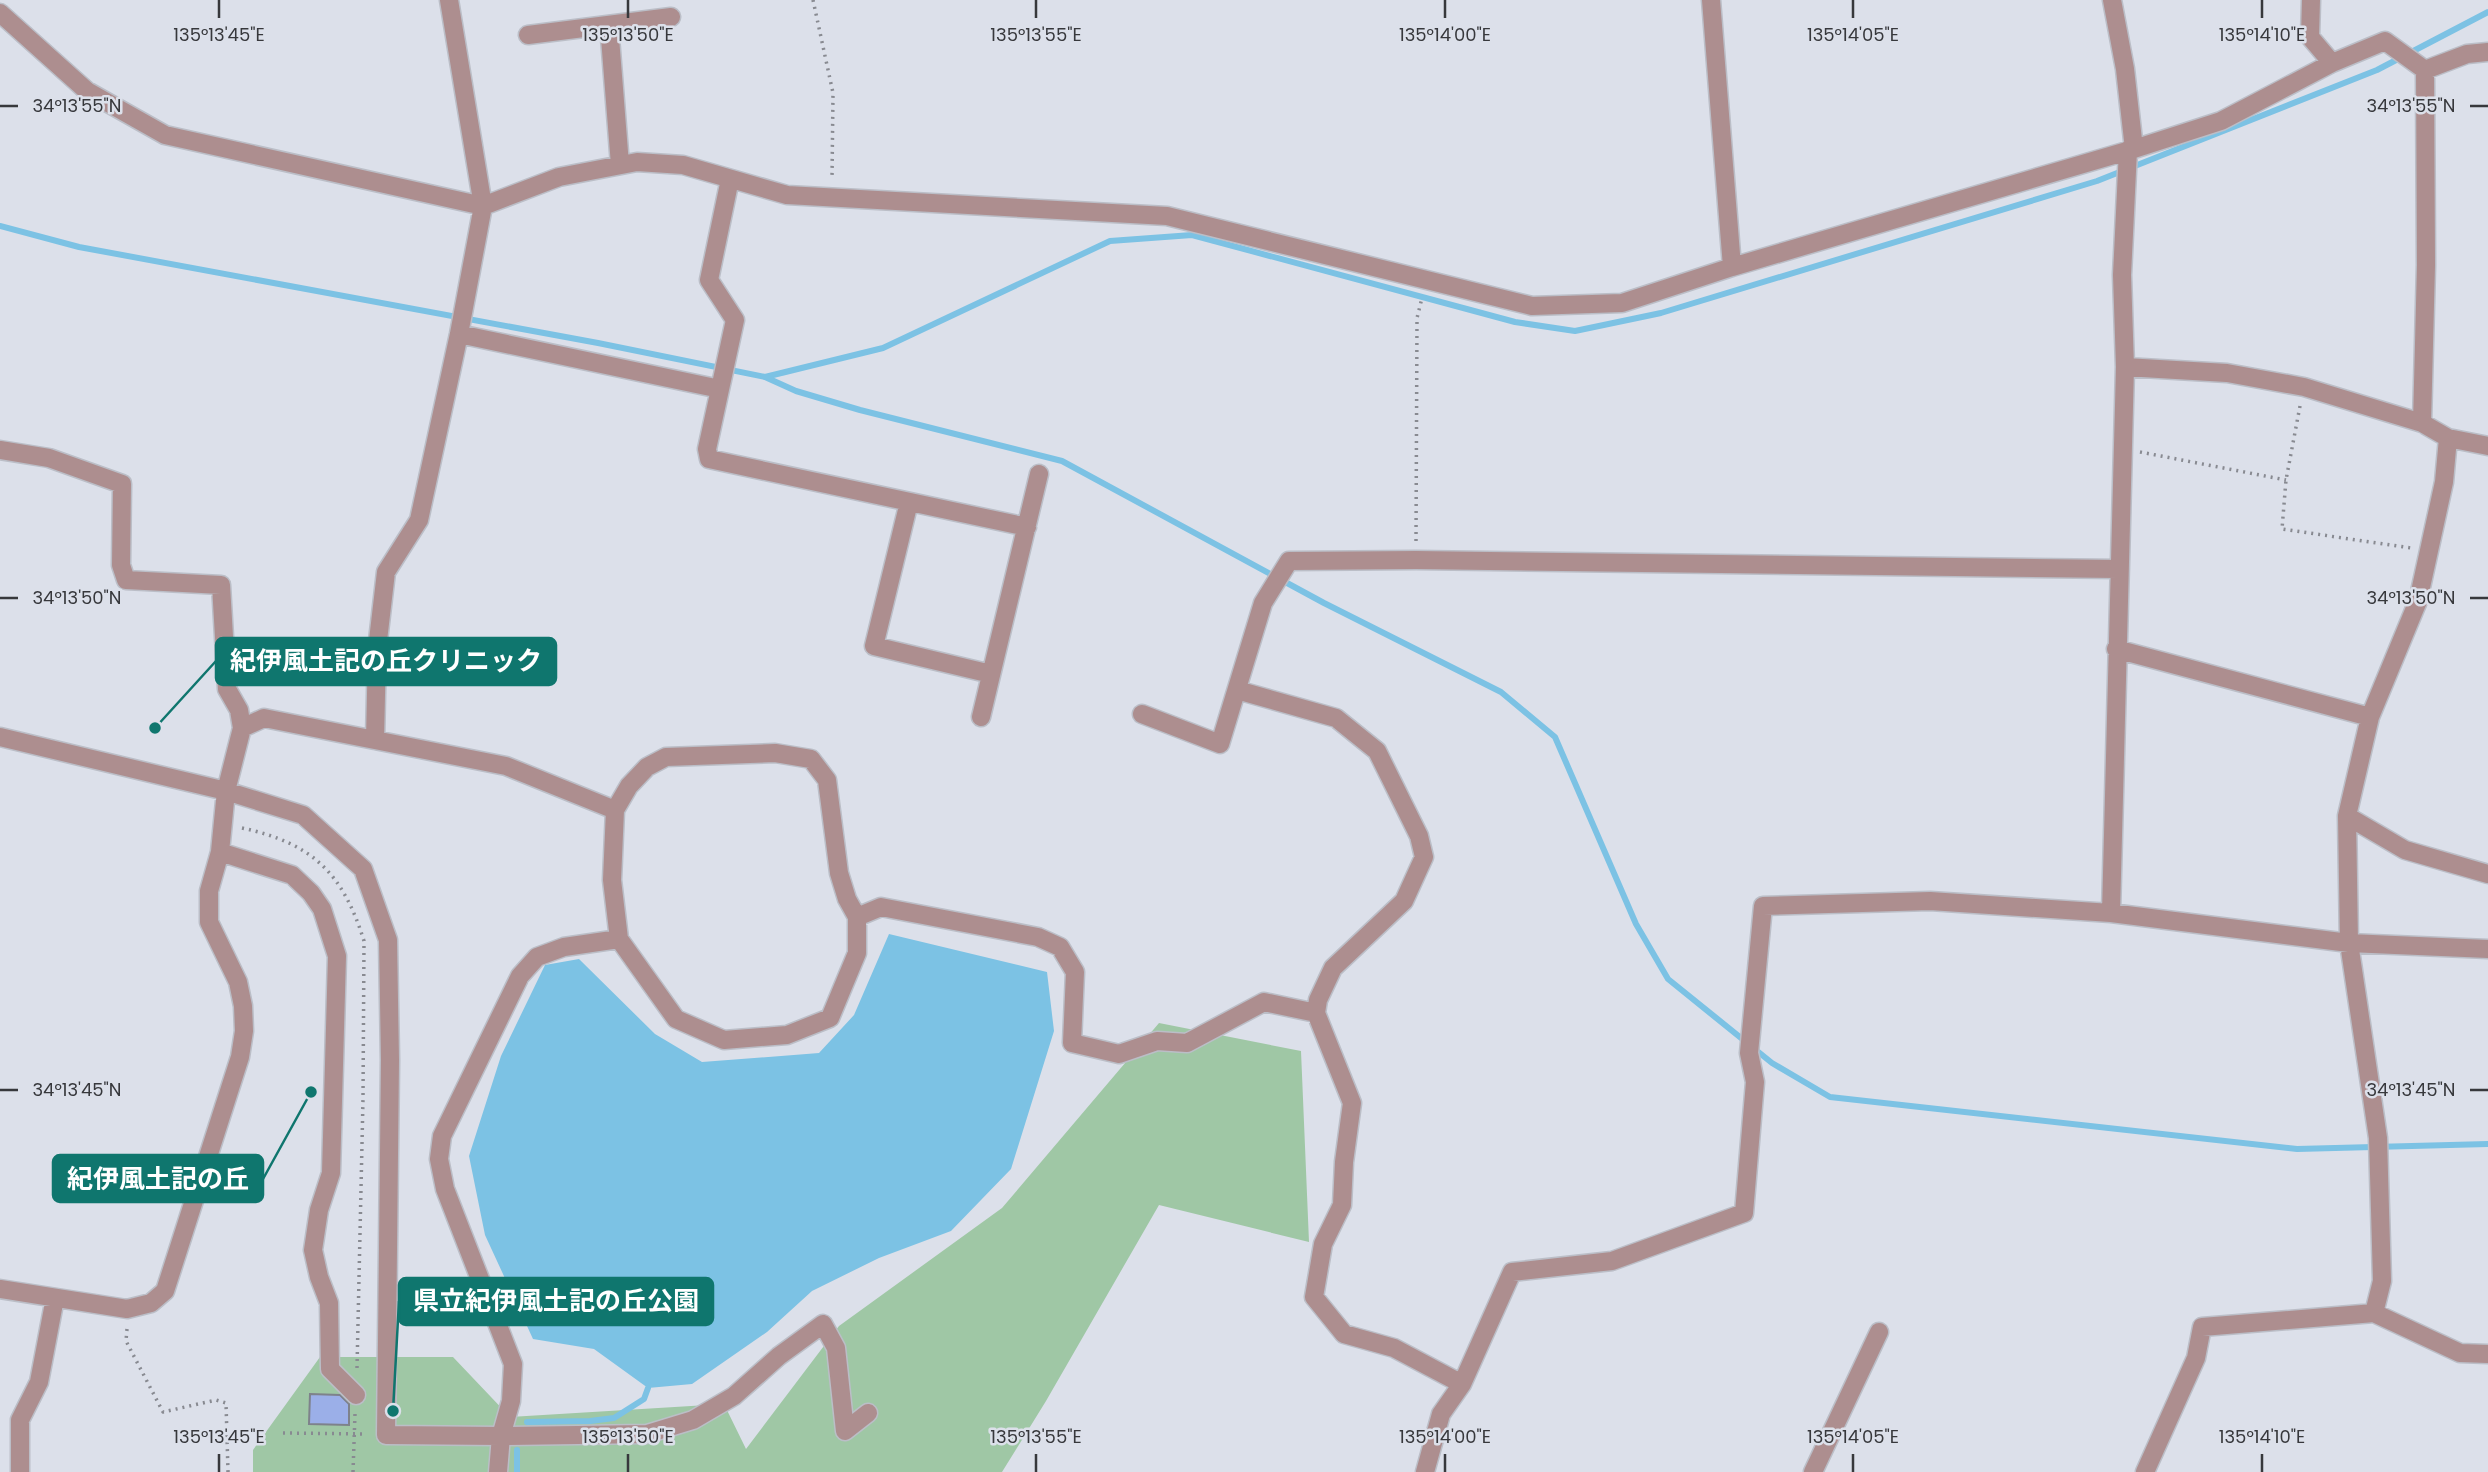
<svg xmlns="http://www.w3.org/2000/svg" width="2488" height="1472" viewBox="0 0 2488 1472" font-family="Poppins,'Noto Sans JP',sans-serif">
	<rect width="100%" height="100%" fill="#dce0ea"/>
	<path fill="#9fc7a5" d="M 1159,1023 L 1301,1051 L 1309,1242 L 1159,1205 L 1046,1401 L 1002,1472 L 253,1472 L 253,1450 L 320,1357 L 453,1357 L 510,1417 L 724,1404 L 746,1449 L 839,1326 L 1002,1208 Z"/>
	<path fill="#7cc2e4" d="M 889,934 L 1047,972 L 1054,1031 L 1011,1169 L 951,1231 L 879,1258 L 812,1291 L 767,1332 L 692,1384 L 648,1388 L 594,1349 L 533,1339 L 485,1235 L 469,1156 L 501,1056 L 545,965 L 579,959 L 655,1034 L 702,1062 L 819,1053 L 854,1015 Z"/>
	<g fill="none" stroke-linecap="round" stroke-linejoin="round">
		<path stroke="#7cc2e4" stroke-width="6" d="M 0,226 L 79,247 L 598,343 L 765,377 L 796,391 L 860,410 L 1062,461 L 1324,603 L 1501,692 L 1555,737 L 1636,924 L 1668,979 L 1772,1063 L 1830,1097 L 2297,1149 L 2488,1144
			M 765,377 L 883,348 L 1110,241 L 1192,235 L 1515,322 L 1575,331 L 1661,313 L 2097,181 L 2377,70 L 2488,12
			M 527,1422 L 590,1421 L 614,1418 L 644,1399 L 648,1388
			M 517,1450 L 517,1472"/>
	</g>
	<path fill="#9bafe8" stroke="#7e828b" stroke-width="2" d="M 310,1394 L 340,1395 L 349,1404 L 349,1425 L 309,1424 Z"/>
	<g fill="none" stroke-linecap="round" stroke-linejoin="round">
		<defs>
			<path id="minor" d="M 1711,0 L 1732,267
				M 2112,0 L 2125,69 L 2134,149
				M 2311,0 L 2310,37 L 2332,63
				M 0,13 L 87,91 L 165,135 L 483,206 L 559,177 L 637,162 L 683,165 L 787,195 L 1167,216 L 1532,306 L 1622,303 L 1732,267 L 2134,149 L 2221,121 L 2332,63 L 2385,41 L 2425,70 L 2426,265 L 2422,423
				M 609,25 L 620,165
				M 528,35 L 671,17
				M 2425,70 L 2467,54 L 2488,52
				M 730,179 L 709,280 L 735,320 L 707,449 L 709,459 L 1027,527
				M 459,334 L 720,389
				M 2125,367 L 2227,373 L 2304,387 L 2422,423 L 2448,438 L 2488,446
				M 0,450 L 49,458 L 122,484 L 121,565 L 126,580 L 221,585 L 227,689 L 239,710 L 242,728
				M 909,502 L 874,646 L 991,674
				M 2116,649 L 2370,717
				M 1237,690 L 1336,718 L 1377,751 L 1419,836 L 1424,857 L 1404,901 L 1333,968 L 1318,1000 L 1316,1013
				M 1142,714 L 1220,744 L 1263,603 L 1289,561 L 1416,560 L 2118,569
				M 981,717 L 1039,474
				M 0,737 L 226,791 L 303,815 L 363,869 L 388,940 L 390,1060 L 386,1435 L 501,1436 L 647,1434 L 693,1420 L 734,1396 L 779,1356 L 823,1324 L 836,1348 L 845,1431 L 868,1413
				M 375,740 L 377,649 L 386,572 L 419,520 L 459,334 L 483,206 L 449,0
				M 615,810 L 629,786 L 647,767 L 666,757 L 775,753 L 811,759 L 827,780 L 839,873 L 847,899 L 857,917
				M 2347,816 L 2405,850 L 2488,874
				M 220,852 L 292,875 L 311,893 L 322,909 L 337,956 L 331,1173 L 319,1210 L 313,1250 L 319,1277 L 329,1303 L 330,1369 L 356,1395
				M 2111,913 L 2125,367 L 2122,275 L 2128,150
				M 0,1289 L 127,1309 L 151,1303 L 165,1291 L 240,1057 L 244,1031 L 243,1006 L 238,982 L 209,922 L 209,891 L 220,852 L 226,791 L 242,728 L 264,718 L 506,766 L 615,810 L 612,880 L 619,939 L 676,1019 L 724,1040 L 787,1035 L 830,1018 L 857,953 L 857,917 L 881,907 L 1038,937 L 1060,947 L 1075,972 L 1072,1043 L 1119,1054 L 1157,1041 L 1187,1043 L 1264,1002 L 1316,1013 L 1352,1103 L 1344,1162 L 1342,1205 L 1323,1244 L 1314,1297 L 1344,1334 L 1394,1348 L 1462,1384 L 1441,1414 L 1425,1472
				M 2374,1313 L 2382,1281 L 2378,1138 L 2349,943 L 2347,816 L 2370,717 L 2418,601 L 2444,482 L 2448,438
				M 1462,1384 L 1512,1272 L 1612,1261 L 1744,1213 L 1755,1082 L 1749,1053 L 1763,906 L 1930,901 L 2111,913 L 2349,943 L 2488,949
				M 20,1472 L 20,1420 L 39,1382 L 55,1298
				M 498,1472 L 501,1436 L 511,1401 L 513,1364 L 445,1189 L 439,1159 L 442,1136 L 520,976 L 537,957 L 564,947 L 619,939
				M 1813,1472 L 1879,1332
				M 2145,1472 L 2196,1358 L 2202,1327 L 2374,1313 L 2460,1353 L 2488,1354"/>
		</defs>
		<use href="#minor" stroke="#bbbec7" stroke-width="21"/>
		<path stroke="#888a91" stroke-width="3.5" stroke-dasharray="2 5" stroke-linecap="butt" d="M 813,0 L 833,93 L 832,178
			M 2300,406 L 2286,480 L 2282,529 L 2411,548
			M 2140,452 L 2286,480
			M 1416,541 L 1417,318 L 1422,298
			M 242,828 C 312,843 343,873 364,941 L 363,1099 L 357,1368
			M 127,1329 L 126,1341 L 163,1412 L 216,1400 L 226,1403 L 228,1472
			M 283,1433 L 367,1434
			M 353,1472 L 355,1414"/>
		<use href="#minor" stroke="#ad8e8f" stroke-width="18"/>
	</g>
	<path fill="none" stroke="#37383c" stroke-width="2.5" d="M 219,0 L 219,18M 628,0 L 628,18M 1036,0 L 1036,18M 1445,0 L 1445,18M 1853,0 L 1853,18M 2262,0 L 2262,18M 0,106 L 18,106M 2470,106 L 2488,106M 0,598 L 18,598M 2470,598 L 2488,598M 0,1090 L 18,1090M 2470,1090 L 2488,1090M 219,1454 L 219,1472M 628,1454 L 628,1472M 1036,1454 L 1036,1472M 1445,1454 L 1445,1472M 1853,1454 L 1853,1472M 2262,1454 L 2262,1472"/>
	<g font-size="18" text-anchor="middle" fill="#37383c" stroke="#dce0ea" stroke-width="5" stroke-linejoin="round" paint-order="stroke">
		<text x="219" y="41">135°13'45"E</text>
		<text x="628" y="41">135°13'50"E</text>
		<text x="1036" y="41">135°13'55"E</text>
		<text x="1445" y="41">135°14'00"E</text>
		<text x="1853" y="41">135°14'05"E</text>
		<text x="2262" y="41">135°14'10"E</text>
		<text x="77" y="112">34°13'55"N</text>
		<text x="2411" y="112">34°13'55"N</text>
		<text x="77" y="604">34°13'50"N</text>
		<text x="2411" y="604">34°13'50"N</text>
		<text x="77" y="1096">34°13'45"N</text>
		<text x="2411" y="1096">34°13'45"N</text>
		<text x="219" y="1443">135°13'45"E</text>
		<text x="628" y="1443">135°13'50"E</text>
		<text x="1036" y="1443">135°13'55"E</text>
		<text x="1445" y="1443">135°14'00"E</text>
		<text x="1853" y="1443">135°14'05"E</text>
		<text x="2262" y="1443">135°14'10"E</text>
	</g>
	<path fill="none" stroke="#0f766e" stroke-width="2.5" d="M155 728L216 661M311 1092L263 1179M393 1411L399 1301"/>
	<g fill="#0f766e" stroke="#dce0ea" stroke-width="2.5">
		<circle cx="155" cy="728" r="7"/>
		<circle cx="311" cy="1092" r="7"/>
		<circle cx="393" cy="1411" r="7"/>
	</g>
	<g fill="#0f766e" stroke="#0f766e" stroke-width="2.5">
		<rect x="216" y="638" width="340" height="47" rx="7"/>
		<rect x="53" y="1155" width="210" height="47" rx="7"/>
		<rect x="399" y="1278" width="314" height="47" rx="7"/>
	</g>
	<g font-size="26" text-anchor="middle" font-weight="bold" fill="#fff">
		<text x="386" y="670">紀伊風土記の丘クリニック</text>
		<text x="158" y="1188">紀伊風土記の丘</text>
		<text x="556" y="1310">県立紀伊風土記の丘公園</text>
	</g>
</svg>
